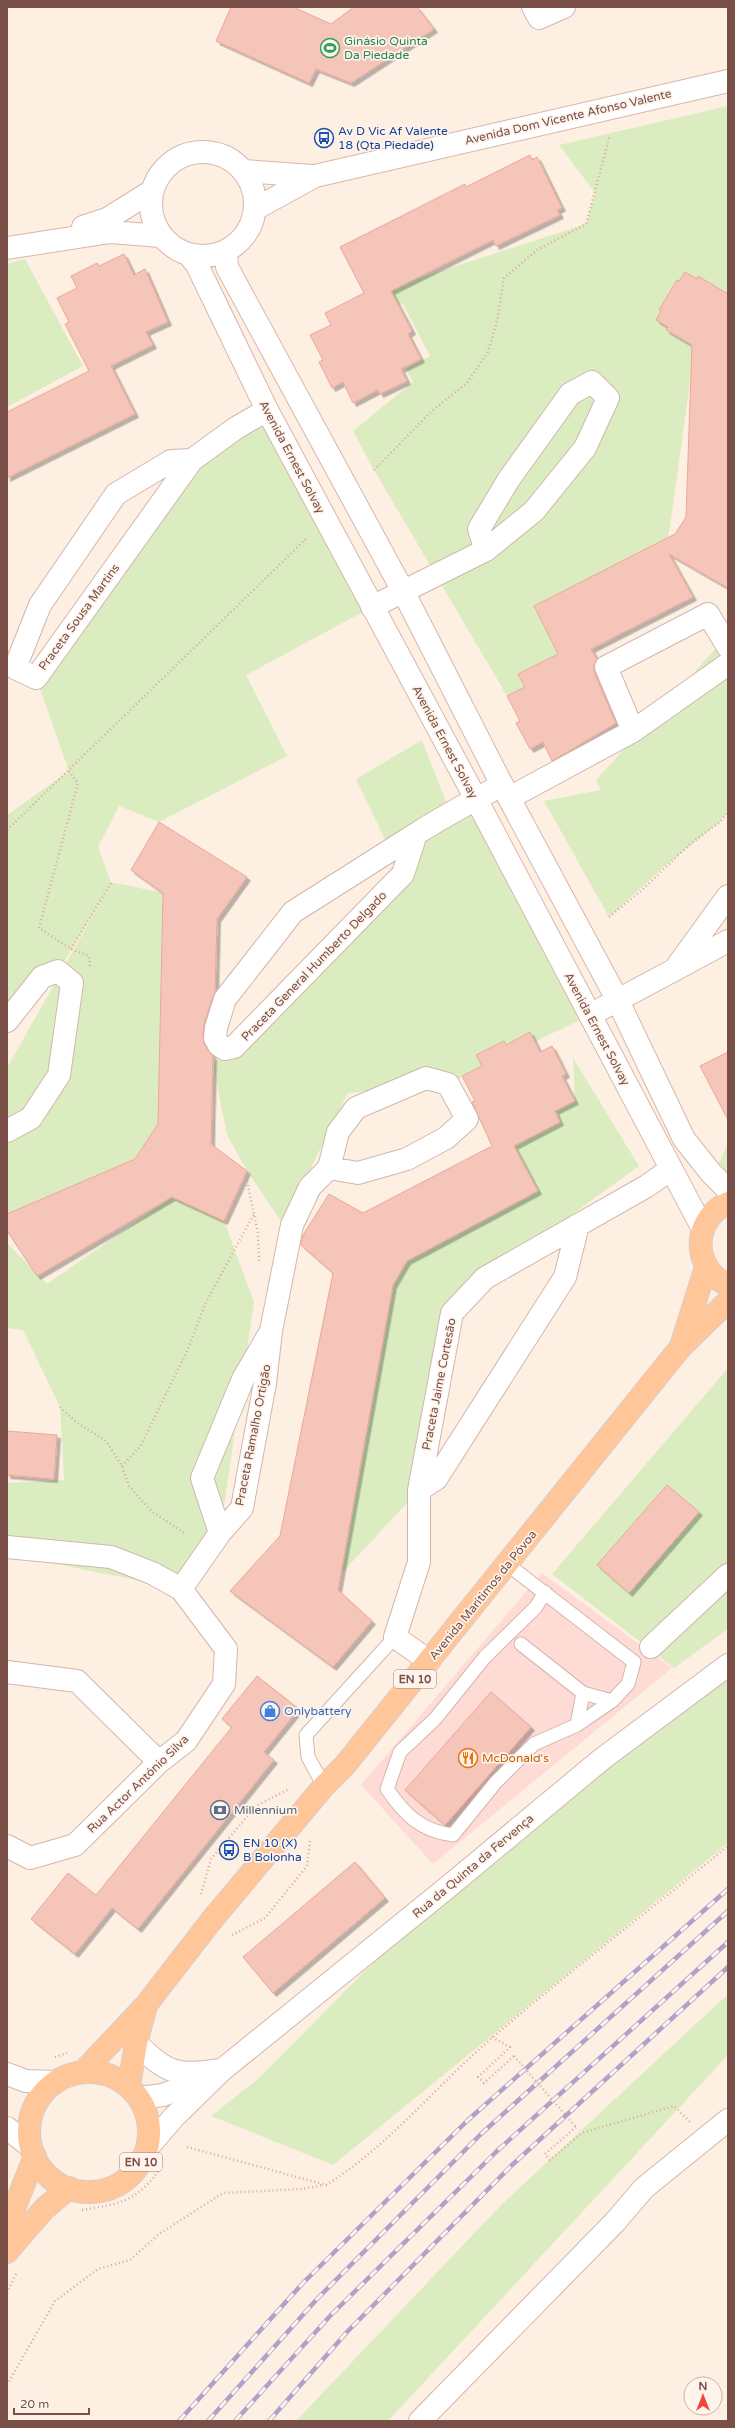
<svg xmlns="http://www.w3.org/2000/svg" width="735" height="2428" viewBox="0 0 735 2428" font-family="'Varela Round',sans-serif">
	<defs>
		<filter id="shadow"><feDropShadow dx="3.5" dy="3.5" stdDeviation="0" flood-color="#0004"/></filter>
	</defs>
	<rect width="100%" height="100%" fill="#feefe3"/>
	<path fill="#ffdbd6" d="M 542,1573 L 672,1668 L 433,1864 L 361,1785 Z"/>
	<path fill="#dbedc0" d="M 728,106 L 728,305 L 685,272 L 656,319 L 695,347 L 667,548 L 534,606 L 561,658 L 519,674 L 525,687 L 507,696 L 374,470 L 353,431 L 413,382 L 406,369 L 430,356 L 403,304 L 389,311 L 379,291 L 586,224 L 595,193 L 559,145 Z
		M 25,259 L 83,366 L 7,407 L 7,264 Z
		M 267,410 L 372,607 L 246,675 L 287,756 L 159,822 L 119,806 L 98,847 L 111,882 L 163,893 L 158,1124 L 135,1159 L 7,1214 L 7,1068 L 104,896 L 58,971 L 7,1021 L 7,815 L 69,771 L 36,678 L 192,460 Z
		M 728,635 L 728,811 L 720,822 L 665,866 L 609,917 L 544,801 L 601,790 L 596,780 Z
		M 422,740 L 450,812 L 476,799 L 590,1015 L 448,1084 L 348,1093 L 283,1224 L 247,1171 L 227,1135 L 213,1065 L 403,874 L 415,834 L 390,850 L 356,779 Z
		M 573,1058 L 639,1166 L 485,1278 L 452,1313 L 419,1490 L 341,1574 L 393,1285 L 407,1261 L 538,1191 L 512,1142 L 534,1136 L 560,1122 L 555,1111 L 575,1101 Z
		M 728,1143 L 728,1180 L 718,1165 Z
		M 172,1197 L 224,1221 L 254,1302 L 220,1533 L 181,1589 L 7,1554 L 7,1483 L 64,1480 L 60,1407 L 23,1330 L 7,1328 L 7,1243 L 47,1284 Z
		M 728,1368 L 728,1629 L 674,1668 L 552,1574 Z
		M 728,1665 L 728,1843 L 333,2165 L 211,2116 L 259,2078 L 448,1887 Z
		M 728,1994 L 728,2055 L 388,2421 L 296,2421 L 502,2204 Z"/>
	<path fill="#f6c5b9" stroke="#eaa798" filter="url(#shadow)" d="M 231,7 L 293,7 L 331,24 L 354,7 L 417,7 L 434,29 L 351,83 L 316,69 L 309,83 L 216,41 Z
		M 530,155 L 532,160 L 537,157 L 562,208 L 557,210 L 560,215 L 496,246 L 493,240 L 391,291 L 412,331 L 408,334 L 421,359 L 401,369 L 407,381 L 380,394 L 378,390 L 353,403 L 343,382 L 332,388 L 319,362 L 323,360 L 310,335 L 331,325 L 325,313 L 364,293 L 340,247 L 465,184 L 466,187 Z
		M 124,254 L 134,275 L 145,269 L 168,322 L 146,332 L 153,345 L 111,366 L 135,414 L 7,478 L 7,412 L 89,371 L 65,324 L 69,322 L 57,298 L 77,288 L 71,276 L 97,263 L 99,266 Z
		M 685,272 L 697,279 L 698,276 L 728,294 L 728,588 L 669,554 L 693,597 L 591,649 L 597,659 L 594,665 L 594,672 L 616,723 L 552,761 L 543,742 L 530,749 L 516,723 L 520,721 L 507,696 L 525,687 L 518,674 L 558,654 L 534,606 L 675,534 L 686,517 L 692,345 L 666,330 L 668,327 L 656,320 L 661,311 L 659,310 L 677,280 L 679,281 Z
		M 159,822 L 247,877 L 217,919 L 215,991 L 204,1024 L 203,1037 L 204,1044 L 213,1056 L 211,1144 L 247,1171 L 224,1221 L 172,1197 L 37,1276 L 7,1231 L 7,1214 L 135,1159 L 158,1124 L 163,893 L 131,870 Z
		M 530,1032 L 540,1052 L 552,1046 L 566,1074 L 562,1076 L 575,1101 L 555,1111 L 560,1122 L 514,1146 L 538,1191 L 407,1261 L 393,1285 L 338,1590 L 372,1621 L 333,1667 L 230,1591 L 280,1536 L 333,1273 L 301,1245 L 303,1235 L 329,1194 L 363,1213 L 492,1146 L 472,1102 L 475,1101 L 462,1076 L 482,1066 L 476,1055 L 504,1041 L 506,1045 Z
		M 728,1052 L 728,1120 L 700,1066 Z
		M 7,1431 L 57,1435 L 54,1479 L 7,1475 Z
		M 667,1485 L 699,1512 L 629,1593 L 597,1565 Z
		M 257,1676 L 299,1709 L 264,1752 L 274,1760 L 138,1929 L 112,1908 L 75,1954 L 31,1919 L 68,1873 L 96,1895 L 232,1727 L 222,1719 Z
		M 491,1692 L 531,1727 L 445,1825 L 405,1790 Z
		M 355,1862 L 385,1898 L 273,1993 L 243,1957 Z"/>
	<g fill="none" stroke-linecap="round" stroke-linejoin="round">
		<defs>
			<path id="lane" d="M 507,1564 L 634,1662 L 628,1684 L 612,1701 L 577,1725
				M 545,1592 L 536,1607 L 485,1657 L 435,1719 L 400,1752 L 387,1789 C 405,1815 421,1831 453,1835 L 496,1782 L 534,1744 L 577,1725 L 583,1693
				M 521,1644 L 583,1693 L 612,1701
				M 324,1786 L 308,1757 L 306,1735 L 395,1637"/>
			<path id="street" d="M 533,7 L 539,18 L 564,7
				M 192,460 L 171,461 L 116,494 L 40,605 L 15,668 L 36,678 L 192,460 L 236,428 L 267,410
				M 372,607 L 486,550 L 534,511 L 585,448 L 608,398 L 592,382 L 570,394 L 509,479 L 479,529 L 486,550
				M 633,731 L 606,667 L 708,614 L 728,647
				M 509,798 L 633,731 L 728,664
				M 416,834 L 403,874 L 234,1047 L 225,1049 L 219,1045 L 215,1038 L 216,1028 L 225,999 L 293,912 L 416,834 C 444,816 472,801 502,785
				M 678,965 L 728,896
				M 590,1015 L 728,941
				M 7,1021 L 42,977 L 58,971 L 72,983 L 59,1075 L 31,1118 L 7,1131
				M 578,1225 L 565,1277 L 436,1479 L 419,1490 L 452,1313 L 485,1278 L 647,1186 L 671,1169
				M 271,1331 L 292,1225 L 310,1187 L 329,1168 L 358,1173 L 407,1159 L 446,1138 L 467,1119 L 448,1084 L 426,1078 L 356,1108 L 338,1132 L 329,1168
				M 419,1490 L 419,1562 L 395,1637 L 429,1661
				M 7,1547 L 111,1557 L 152,1573 L 181,1589 L 226,1649 L 224,1684 L 186,1741 L 159,1762 L 75,1845 L 30,1858 L 7,1846
				M 181,1589 L 220,1533 L 242,1508 L 265,1383 L 271,1331 L 243,1379 L 202,1478 L 220,1533
				M 651,1647 L 728,1575
				M 7,1672 L 77,1681 L 159,1762
				M 136,2043 C 169,2075 177,2076 222,2070
				M 139,2098 L 163,2095 L 206,2078
				M 148,2147 L 174,2117 L 222,2070 L 448,1887 L 602,1759 L 728,1665
				M 420,2421 L 615,2222 L 644,2188 L 728,2120"/>
			<path id="secondary" d="M151 204a52 52 0 1 1 104 0a52 52 0 1 1-104 0Z
				M 244,171 L 312,176
				M 255,209 L 315,176 L 728,81
				M 83,227 L 107,219 L 152,191
				M 7,248 L 110,232 L 161,236
				M 226,252 L 227,267 L 234,280 L 403,591 L 502,785 L 617,999 L 684,1139 L 711,1173 L 728,1190
				M 189,255 L 197,265 L 267,410 L 476,799 L 703,1229
				M 7,2074 L 26,2081 L 55,2082
				M 7,2128 L 31,2147"/>
			<path id="primary" d="M 728,1203 C 692,1219 691,1269 728,1285
				M 681,1346 L 706,1267
				M 83,2072 L 146,2005 L 211,1921 L 324,1786 L 345,1765 L 680,1348 L 728,1301
				M29 2132a60 60 0 1 1 120 0a60 60 0 1 1-120 0Z
				M 129,2086 L 136,2043 L 146,2006
				M 7,2240 L 13,2211 L 35,2156
				M 7,2252 L 44,2209 L 69,2188"/>
		</defs>
		<use href="#lane" stroke="#d3b6ab" stroke-width="15"/>
		<use href="#street" stroke="#d3b6ab" stroke-width="24"/>
		<use href="#secondary" stroke="#d9b6aa" stroke-width="24"/>
		<use href="#primary" stroke="#d9cecb" stroke-width="24"/>
		<path stroke="#dba89b" stroke-width="2.5" stroke-dasharray="1 3" stroke-linecap="butt" d="M 374,470 L 434,409 L 467,383 L 488,352 L 497,321 L 504,278 L 537,250 L 586,224 L 610,135
			M 69,771 L 78,783 L 39,928 L 71,949 L 89,956 L 90,967
			M 7,830 L 308,537
			M 609,917 L 641,891 L 690,844 L 720,822 L 728,812
			M 71,949 L 111,883
			M 247,1181 L 258,1233 L 259,1261
			M 60,1407 L 76,1422 L 106,1441 L 122,1466 L 129,1486 L 142,1501 L 154,1513 L 186,1534
			M 122,1466 L 140,1447 L 188,1349 L 206,1302 L 254,1214
			M 201,1894 L 211,1859 L 256,1806 L 289,1789
			M 232,1935 L 265,1918 L 307,1866 L 310,1841
			M 492,2037 L 510,2047 L 478,2077 L 484,2083 L 514,2056
			M 55,2057 L 67,2053
			M 576,2127 L 545,2154 L 550,2160 L 582,2133 L 674,2106 L 690,2122
			M 187,2147 L 326,2185 C 390,2145 437,2085 493,2037 C 570,1971 650,1910 728,1846
			M 82,2210 C 120,2204 139,2201 161,2167
			M 7,2293 L 16,2274
			M 7,2385 L 55,2301 L 98,2269 L 130,2260 L 159,2234 L 223,2193 L 302,2189 L 324,2185"/>
		<use href="#lane" stroke="#fff" stroke-width="13"/>
		<use href="#street" stroke="#fff" stroke-width="22"/>
		<use href="#secondary" stroke="#fff" stroke-width="22"/>
		<use href="#primary" stroke="#ffc699" stroke-width="22"/>
		<defs>
			<path id="rail" d="M 179,2421 L 302,2284 L 468,2120 L 728,1889
				M 208,2421 L 317,2299 L 481,2134 L 728,1911
				M 235,2421 L 331,2315 L 497,2151 L 728,1942
				M 269,2421 L 347,2332 L 511,2166 L 728,1967"/>
		</defs>
		<use href="#rail" stroke="#afa1c9" stroke-width="4.5"/>
		<use href="#rail" stroke="#fff4eb" stroke-width="3" stroke-dasharray="9" stroke-linecap="butt"/>
		<path stroke="#dba89b" stroke-width="2.5" stroke-dasharray="1 3" stroke-linecap="butt" d="M 514,2056 L 576,2127"/>
	</g>
	<defs>
		<symbol id="stadium-ring" viewBox="-11 -11 22 22"><circle r="9.5" fill="#fff4eb" stroke="#2e9e5b" stroke-width="1.5"/><path d="M0-5a6.5 5 0 1 0 0 10a6.5 5 0 1 0 0-10ZM-3.5-1.8h7v3.6h-7Z" fill="#2e9e5b"/></symbol>
		<symbol id="bus-ring" viewBox="-11 -11 22 22"><circle r="9.5" fill="#fff4eb" stroke="#1a4fb4" stroke-width="1.5"/><path d="M-5-6H5V4H4V6H2V4H-2V6H-4V4H-5ZM-3.5-4V0h7V-4ZM-3.5 1.2v1.5H-2V1.2ZM2 1.2v1.5H3.5V1.2Z" fill="#1a4fb4"/></symbol>
		<symbol id="shop-ring" viewBox="-11 -11 22 22"><circle r="9.5" fill="#fff4eb" stroke="#3f7fe0" stroke-width="1.5"/><path d="M-5-2.5h2.3a2.7 3.5 0 0 1 5.4 0H5L5.5 6h-11ZM-1.5-2.5h3a1.5 2.3 0 0 0-3 0Z" fill="#3f7fe0"/></symbol>
		<symbol id="restaurant-ring" viewBox="-11 -11 22 22"><circle r="9.5" fill="#fff4eb" stroke="#e8710a" stroke-width="1.5"/><path d="M-5-6h1v4h1v-4h1v4h1v-4h1v5L-1.5 .5V6h-2V.5L-5-1ZM5-6V6H3V1.5H1.5Q1.5-4 5-6Z" fill="#e8710a"/></symbol>
		<symbol id="bank-ring" viewBox="-11 -11 22 22"><circle r="9.5" fill="#fff4eb" stroke="#5c6f8a" stroke-width="1.5"/><path d="M-6-4H6V4H-6ZM0-2.3a2.3 2.3 0 1 0 0 4.6a2.3 2.3 0 1 0 0-4.6Z" fill="#5c6f8a"/></symbol>
	</defs>
	<g fill-rule="evenodd">
		<use href="#stadium-ring" x="319" y="37" width="22" height="22"/>
		<use href="#bus-ring" x="313" y="127" width="22" height="22"/>
		<use href="#shop-ring" x="259" y="1700" width="22" height="22"/>
		<use href="#restaurant-ring" x="457" y="1747" width="22" height="22"/>
		<use href="#bank-ring" x="209" y="1799" width="22" height="22"/>
		<use href="#bus-ring" x="218" y="1839" width="22" height="22"/>
	</g>
	<g text-anchor="middle" stroke-width="3.5" stroke-linejoin="round" paint-order="stroke">
		<g fill="#fff4eb" stroke="#a18078" stroke-width="1">
			<rect x="394" y="1670" width="42" height="18" rx="3"/>
			<rect x="120" y="2153" width="42" height="18" rx="3"/>
		</g>
		<g font-size="11" font-weight="bold" fill="#794f47">
			<text x="415" y="1683">EN 10</text>
			<text x="141" y="2166">EN 10</text>
		</g>
		<g font-size="12" fill="#27864d" stroke="#fff4eb" text-anchor="start">
			<text x="344" y="45">Ginásio Quinta<tspan x="344" dy="14">Da Piedade</tspan></text>
		</g>
		<g font-size="12" fill="#794f47" stroke="#fff4eb">
			<text transform="translate(568 117) rotate(-13)" y="4">Avenida Dom Vicente Afonso Valente</text>
			<text transform="translate(292 457) rotate(62)" y="4">Avenida Ernest Solvay</text>
			<text transform="translate(79 617) rotate(-54)" y="4">Praceta Sousa Martins</text>
			<text transform="translate(445 742) rotate(62)" y="4">Avenida Ernest Solvay</text>
			<text transform="translate(314 966) rotate(-46)" y="4">Praceta General Humberto Delgado</text>
			<text transform="translate(597 1029) rotate(62)" y="4">Avenida Ernest Solvay</text>
			<text transform="translate(439 1384) rotate(-79)" y="4">Praceta Jaime Cortesão</text>
			<text transform="translate(253 1435) rotate(-79)" y="4">Praceta Ramalho Ortigão</text>
			<text transform="translate(483 1595) rotate(-51)" y="4">Avenida Marítimos da Póvoa</text>
			<text transform="translate(138 1784) rotate(-44)" y="4">Rua Actor António Silva</text>
			<text transform="translate(473 1866) rotate(-40)" y="4">Rua da Quinta da Fervença</text>
		</g>
		<g font-size="12" fill="#164399" stroke="#fff4eb" text-anchor="start">
			<text x="338" y="135">Av D Vic Af Valente<tspan x="338" dy="14">18 (Qta Piedade)</tspan></text>
			<text x="243" y="1847">EN 10 (X)<tspan x="243" dy="14">B Bolonha</tspan></text>
		</g>
		<g font-size="12" fill="#366cbe" stroke="#fff4eb" text-anchor="start">
			<text x="284" y="1715">Onlybattery</text>
		</g>
		<g font-size="12" fill="#c56008" stroke="#fff4eb" text-anchor="start">
			<text x="482" y="1762">McDonald's</text>
		</g>
		<g font-size="12" fill="#4e5e75" stroke="#fff4eb" text-anchor="start">
			<text x="234" y="1814">Millennium</text>
		</g>
	</g>
	<rect width="735" height="2428" fill="none" stroke="#794f47" stroke-width="16"/>
	<g transform="translate(703 2396)"><circle r="19" fill="#fff4eb" stroke="#c9b2a9"/>
	<path d="M0-3L7 15L0 10L-7 15Z" fill="#f2453e"/>
	<text y="-6" font-size="11" font-weight="bold" text-anchor="middle" fill="#794f47">N</text>
	</g>
	<path d="M14 2408v6h75v-6" fill="none" stroke="#794f47" stroke-width="2"/>
	<text x="20" y="2408" font-size="12" fill="#794f47" stroke="#fff4eb" stroke-width="3" paint-order="stroke">20 m</text>
</svg>
